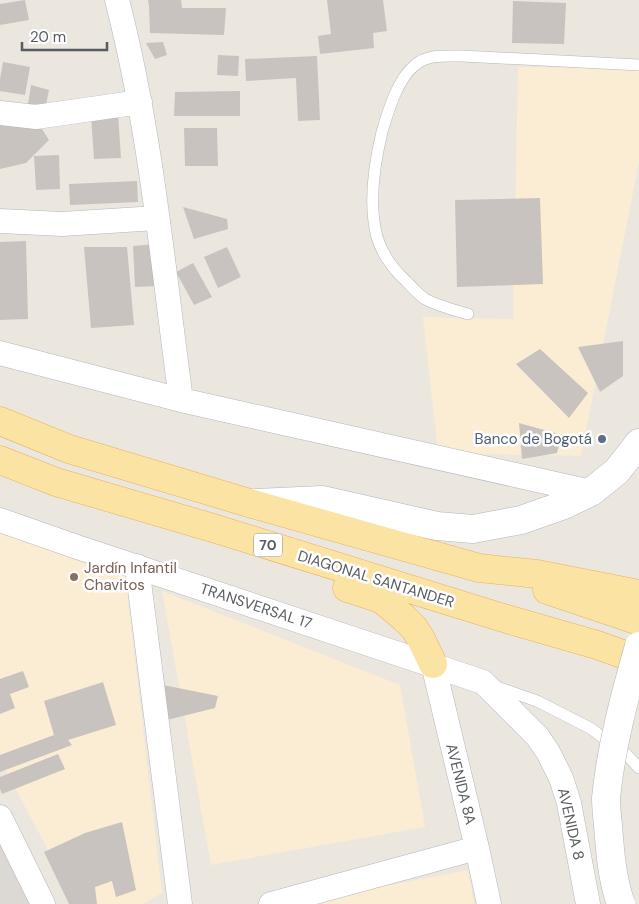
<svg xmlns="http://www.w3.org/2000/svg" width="639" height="904" viewBox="0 0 639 904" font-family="'DM Sans',sans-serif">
	<rect width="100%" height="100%" fill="#ebe7df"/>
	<path fill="#fbedd3" d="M 518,67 L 639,69 L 639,162 L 581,456 L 440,453 L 437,444 L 423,317 L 513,319 Z
		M 0,532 L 125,573 L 162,893 L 143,904 L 77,904 L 0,760 Z
		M 162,591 L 400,685 L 425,827 L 211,865 Z
		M 468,870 L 474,904 L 293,904 Z"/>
	<path fill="#dcd9d4" d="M 0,821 L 45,904 L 0,904 Z"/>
	<path fill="#c8c3bf" d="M 25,0 L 29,20 L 0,25 L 0,4 Z
		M 148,0 L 181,0 L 182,8 L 226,8 L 224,35 L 150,33 L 149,6 Z
		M 327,0 L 383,0 L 387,31 L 373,33 L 374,48 L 320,54 L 318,36 L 331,34 Z
		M 513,1 L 566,3 L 564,44 L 512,43 Z
		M 163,42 L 167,55 L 155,59 L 146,43 Z
		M 218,55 L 239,56 L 238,76 L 217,75 Z
		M 317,56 L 320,120 L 298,121 L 296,78 L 246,81 L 245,59 Z
		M 3,62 L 30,67 L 25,95 L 0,91 L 0,79 Z
		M 31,85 L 49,90 L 46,105 L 28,104 Z
		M 240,91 L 240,116 L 174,116 L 175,92 Z
		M 118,114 L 121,158 L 94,159 L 91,116 Z
		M 0,123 L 40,126 L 49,140 L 26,163 L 0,169 Z
		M 184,128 L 217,128 L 218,166 L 185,166 Z
		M 59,155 L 60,189 L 36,190 L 34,156 Z
		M 137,181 L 138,202 L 70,205 L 69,184 Z
		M 540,198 L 543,284 L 457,287 L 455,200 Z
		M 183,207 L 227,219 L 228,229 L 194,239 Z
		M 26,241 L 28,319 L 0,320 L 0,242 Z
		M 156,244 L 158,286 L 135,287 L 133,246 Z
		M 84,247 L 127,247 L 134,325 L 91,328 Z
		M 227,247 L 241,277 L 218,288 L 204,257 Z
		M 193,263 L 212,297 L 194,305 L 176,272 Z
		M 623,341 L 623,376 L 600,392 L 578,347 Z
		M 540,349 L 588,393 L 569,418 L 516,364 Z
		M 519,423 L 562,435 L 557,453 L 522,459 Z
		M 23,671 L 29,687 L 10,694 L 15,708 L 0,714 L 0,679 Z
		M 103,682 L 116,725 L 68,740 L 72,745 L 0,772 L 0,755 L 54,735 L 44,701 Z
		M 158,684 L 218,696 L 215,708 L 163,721 Z
		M 58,754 L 65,769 L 2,794 L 0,789 L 0,777 Z
		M 122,822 L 136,890 L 116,897 L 112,881 L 95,887 L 97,904 L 69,904 L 44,852 L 85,833 Z"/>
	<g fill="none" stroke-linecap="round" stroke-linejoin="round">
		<defs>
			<path id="lane" d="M 468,314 C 454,310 438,306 425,299 C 418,294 412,287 406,281 C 393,269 382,254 377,237 C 368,203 374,165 382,132 C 388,111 398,78 415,65 C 428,54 446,56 462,56 L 639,65
				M 494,686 L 537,701 L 590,728 L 627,755 L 639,768"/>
			<path id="street" d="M 117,0 C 151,131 163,267 181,400
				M 0,113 L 36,117 L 140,102
				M 0,221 L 62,224 L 157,218
				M 0,353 L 181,400 L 591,492
				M 0,520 L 77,547 L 483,682 L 537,736 L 548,752 L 561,778 L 569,803 L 588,904
				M 137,566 L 180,904
				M 433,664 L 477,848 L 489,904
				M 0,817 L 43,904
				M 271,904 L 477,848"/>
			<path id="secondary" d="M 256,503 L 322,500 L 437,526 L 473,529 L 521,520 L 564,505 L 591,492 L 617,471 L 639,443"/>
			<path id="primary" d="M 0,421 L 69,449 L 249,503 L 479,568 L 537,574 L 639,594
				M 0,460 L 56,482 L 213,528 L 500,617 L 597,645 L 639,660
				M 347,588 L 381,599 L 403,617 L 414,628 L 421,639 L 433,664
				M 547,590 L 639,621"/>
		</defs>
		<use href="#lane" stroke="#b2b6ba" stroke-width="12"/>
		<use href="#street" stroke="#b2b6ba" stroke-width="25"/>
		<use href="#secondary" stroke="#b1b5ba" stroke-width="29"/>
		<use href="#primary" stroke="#e9b059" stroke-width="29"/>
		<use href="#lane" stroke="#fff" stroke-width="11"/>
		<use href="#street" stroke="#fff" stroke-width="24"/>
		<use href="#secondary" stroke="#fff" stroke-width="28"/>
		<use href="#primary" stroke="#fbe3a4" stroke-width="28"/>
		<defs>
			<path id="secondary-bridge" d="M 621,904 C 612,879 610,852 608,825 C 607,816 606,807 606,798 C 611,747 625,695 639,646"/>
		</defs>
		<use href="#secondary-bridge" stroke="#b1b5ba" stroke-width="29" stroke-linecap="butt"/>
		<use href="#secondary-bridge" stroke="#fff" stroke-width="28"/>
	</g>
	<circle fill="#5c6f8a" stroke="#fff" stroke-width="2" cx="602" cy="439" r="5"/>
	<circle fill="#8d6e63" stroke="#fff" stroke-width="2" cx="74" cy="577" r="5"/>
	<g text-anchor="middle" stroke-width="5" stroke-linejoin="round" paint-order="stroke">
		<rect fill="#fff" stroke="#8a8d90" stroke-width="1" x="254" y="533.5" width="28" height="23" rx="4"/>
		<g font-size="14" font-weight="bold" fill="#585c60">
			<text x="268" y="550">70</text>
		</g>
		<g font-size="15" fill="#4e5e75" stroke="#fff" text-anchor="end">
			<text x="592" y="444">Banco de Bogotá</text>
		</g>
		<g font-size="15" fill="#785e54" stroke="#fff" text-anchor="start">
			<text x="84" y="573">Jardín Infantil<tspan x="84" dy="17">Chavitos</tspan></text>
		</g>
		<g font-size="15" fill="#585c60" stroke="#fff">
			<text transform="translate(376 579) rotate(17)" y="5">DIAGONAL SANTANDER</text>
			<text transform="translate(256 606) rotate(18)" y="5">TRANSVERSAL 17</text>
			<text transform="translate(461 784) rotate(76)" y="5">AVENIDA 8A</text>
			<text transform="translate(571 824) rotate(77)" y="5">AVENIDA 8</text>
		</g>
	</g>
	<path d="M22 42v8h85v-8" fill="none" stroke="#585c60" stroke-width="2.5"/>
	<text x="30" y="42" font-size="15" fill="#585c60" stroke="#ffffff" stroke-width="4" paint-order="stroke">20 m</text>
</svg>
